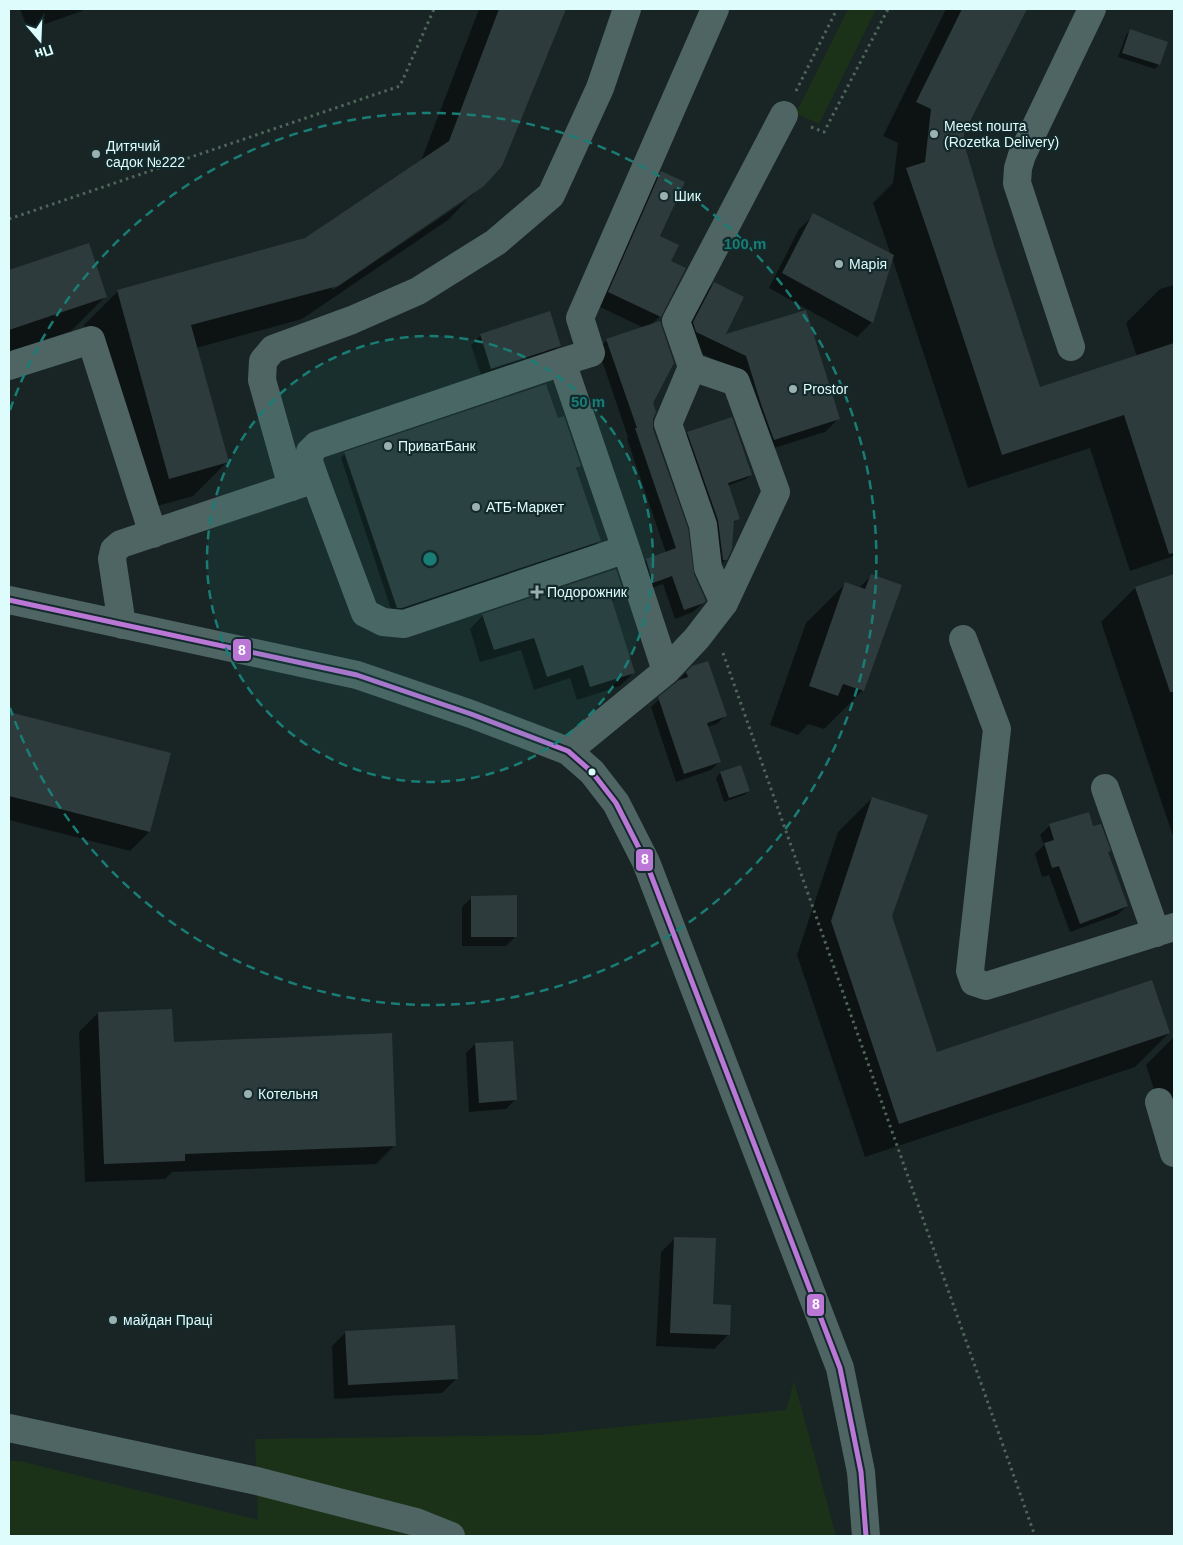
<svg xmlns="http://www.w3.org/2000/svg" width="1183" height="1545" viewBox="0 0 1183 1545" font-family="Helvetica,sans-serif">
	<rect width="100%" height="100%" fill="#192525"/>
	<path fill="#1b3219" d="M 848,9 L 876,9 L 819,124 L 796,113 Z
		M 794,1381 L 836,1536 L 9,1536 L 9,1461 L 20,1461 L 258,1520 L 255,1439 L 540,1435 L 786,1410 Z"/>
	<path fill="#0007" fill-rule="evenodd" d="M 20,9 L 84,9 L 82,11 L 28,30 Z
		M 479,9 L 565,9 L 501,165 L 448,220 L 302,319 L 196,348 L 227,462 L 193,496 L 135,512 L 84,325 L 118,291 L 306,239 L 421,161 ZM 471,194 L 471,197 L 333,290 L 332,288 Z
		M 946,9 L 1025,9 L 963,133 L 962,144 L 994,250 L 1039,388 L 1137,357 L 1126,323 L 1160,289 L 1174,285 L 1174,369 L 1166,372 L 1174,396 L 1174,556 L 1130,571 L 1090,448 L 968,488 L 892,258 L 872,322 L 857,337 L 769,288 L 799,229 L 814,215 L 891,255 L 873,203 L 893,183 L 898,143 L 883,136 Z
		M 1130,30 L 1159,64 L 1155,69 L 1118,57 L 1126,35 Z
		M 662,172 L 658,237 L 670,262 L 660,316 L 651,325 L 652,429 L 691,570 L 703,603 L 693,612 L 675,619 L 663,584 L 644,591 L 637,569 L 646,560 L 666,553 L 627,439 L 628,437 L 598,349 L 607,340 L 644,328 L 596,305 L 648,186 Z
		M 88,245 L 105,297 L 71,331 L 9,352 L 9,271 Z
		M 714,283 L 724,336 L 838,419 L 825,432 L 761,452 L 734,369 L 684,345 L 680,336 L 701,296 Z
		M 549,313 L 560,346 L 550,355 L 482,378 L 471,345 L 480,336 Z
		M 557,420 L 580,466 L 575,470 L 599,541 L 595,545 L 397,612 L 392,612 L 341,458 L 345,453 Z
		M 688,433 L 751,475 L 746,479 L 727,486 L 739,518 L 733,523 L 726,559 L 721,564 L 683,438 Z
		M 1174,575 L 1174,839 L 1101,622 L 1135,588 Z
		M 871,576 L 863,690 L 824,729 L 808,724 L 798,735 L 770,725 L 806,623 L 845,584 L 859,588 Z
		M 622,592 L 611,603 L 634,672 L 620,686 L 577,700 L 570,678 L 534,690 L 521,650 L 480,662 L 470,629 L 483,615 Z
		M 692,667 L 725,716 L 717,724 L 707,727 L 719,762 L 711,770 L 676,782 L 651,707 Z
		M 9,713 L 169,754 L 149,832 L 130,851 L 9,820 Z
		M 741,766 L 749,791 L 744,795 L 724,802 L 716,778 L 720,773 Z
		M 872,798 L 891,916 L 936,1053 L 1169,1033 L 1135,1067 L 865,1157 L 797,955 L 838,832 Z
		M 1050,825 L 1093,827 L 1107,852 L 1127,906 L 1117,915 L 1070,932 L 1049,875 L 1042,877 L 1035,854 L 1044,845 L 1040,835 Z
		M 472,897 L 516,936 L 506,946 L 462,946 L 462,907 Z
		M 98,1013 L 172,1043 L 395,1145 L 376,1164 L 172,1172 L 165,1179 L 85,1182 L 79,1032 Z
		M 1174,1037 L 1174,1150 L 1146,1065 Z
		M 475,1044 L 515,1100 L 506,1109 L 469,1112 L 466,1053 Z
		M 675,1238 L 728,1335 L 714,1349 L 656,1346 L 661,1252 Z
		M 346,1332 L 456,1379 L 442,1393 L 334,1399 L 332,1346 Z"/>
	<path fill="#2e3b3c" d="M 499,9 L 566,9 L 502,166 L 484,186 L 338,286 L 191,325 L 229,462 L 169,479 L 117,290 L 305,238 L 449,141 Z
		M 962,9 L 1027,9 L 964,133 L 964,143 L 995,249 L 1040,387 L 1174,343 L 1174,553 L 1169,554 L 1124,415 L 1002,455 L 940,267 L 906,168 L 925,162 L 931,109 L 916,102 Z
		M 1130,29 L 1168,42 L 1160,65 L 1122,53 Z
		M 661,171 L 685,182 L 660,236 L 679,245 L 671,261 L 686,268 L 661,317 L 608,292 Z
		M 813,213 L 894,255 L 873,323 L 782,273 Z
		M 89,243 L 107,297 L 9,330 L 9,270 Z
		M 714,282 L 744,297 L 726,334 L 806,310 L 840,419 L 774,440 L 762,407 L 746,356 L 696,332 L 693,322 Z
		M 550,311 L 561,346 L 491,369 L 480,334 Z
		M 660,321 L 674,363 L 653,403 L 656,412 L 653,419 L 653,429 L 688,528 L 694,574 L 706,601 L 704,603 L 684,610 L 672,576 L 653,583 L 646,559 L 676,548 L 635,428 L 637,428 L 606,339 Z
		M 546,384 L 558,418 L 564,416 L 581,466 L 576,468 L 601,541 L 402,608 L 397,608 L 344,452 Z
		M 732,417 L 752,475 L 728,483 L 740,519 L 734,521 L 732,549 L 727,560 L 723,560 L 718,520 L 687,432 Z
		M 616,569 L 624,593 L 611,597 L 635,673 L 590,687 L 583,665 L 547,677 L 534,638 L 494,650 L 482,614 Z
		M 871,574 L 902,585 L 864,691 L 843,684 L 838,696 L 809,686 L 845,582 L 865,589 Z
		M 1174,574 L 1174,692 L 1170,692 L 1135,587 Z
		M 708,661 L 727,716 L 707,723 L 721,762 L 684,774 L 658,697 L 679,680 L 688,677 L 686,672 L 692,666 Z
		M 9,712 L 171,753 L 150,832 L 9,796 Z
		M 741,765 L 750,791 L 729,798 L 720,772 Z
		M 872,797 L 928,815 L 892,916 L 937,1052 L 1152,980 L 1170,1033 L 899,1124 L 831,921 Z
		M 1089,812 L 1093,826 L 1101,824 L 1111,851 L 1108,852 L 1128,906 L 1080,924 L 1059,866 L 1052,868 L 1044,843 L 1054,840 L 1049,824 Z
		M 517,895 L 517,937 L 471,937 L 471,896 Z
		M 172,1009 L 174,1042 L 392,1033 L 396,1146 L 185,1154 L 185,1161 L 104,1164 L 98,1012 Z
		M 513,1041 L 517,1100 L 479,1103 L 475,1043 Z
		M 674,1237 L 716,1238 L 713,1304 L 731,1305 L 730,1335 L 670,1333 Z
		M 455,1325 L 458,1379 L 348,1385 L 345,1331 Z"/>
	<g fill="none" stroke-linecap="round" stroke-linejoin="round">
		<path stroke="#4e6658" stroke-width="3" stroke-dasharray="2.5 4" stroke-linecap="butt" d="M 796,91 L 837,9
			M 811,127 L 824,132 L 888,9
			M 9,219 L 400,86 L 434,9
			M 723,653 L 1035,1536"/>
		<path stroke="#4f6564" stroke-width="28" d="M 1071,347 L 1017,183 L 1018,168 L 1022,155 L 1092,9
			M 562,362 L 591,353 L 580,318 L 715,9
			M 9,366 L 91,340 L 153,534
			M 292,487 L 262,380 L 263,361 L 273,349 L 352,320 L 418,291 L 496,242 L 551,195 L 600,88 L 627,9
			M 9,600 L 357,675 L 471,714 L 568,751 L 592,772 L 616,803 L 646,862 L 840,1368 L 861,1472 L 866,1536
			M 724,603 L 708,568 L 703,525 L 668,424 L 692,367 L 676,321 L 784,115
			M 122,625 L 112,559 L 114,550 L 121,544 L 315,479 L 309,462 L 310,452 L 317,445 L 562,362 L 626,549 L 404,624 L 383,622 L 365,613 L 315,479
			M 963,639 L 997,729 L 970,971 L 974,982 L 986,986 L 1174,927
			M 666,671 L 697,638 L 724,603 L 776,492 L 736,382 L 692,367
			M 568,751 L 666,671 L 626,549
			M 1105,788 L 1156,933
			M 1159,1102 L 1174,1153
			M 9,1428 L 257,1481 L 416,1522 L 451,1536"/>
		<defs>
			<path id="bus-1" d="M 9,600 L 357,675 L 471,714 L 568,751 L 592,772 L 616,803 L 646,862 L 840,1368 L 861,1472 L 866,1536"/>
		</defs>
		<use href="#bus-1" stroke="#13292b" stroke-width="9"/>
		<use href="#bus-1" stroke="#ba77d6" stroke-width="5"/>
	</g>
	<circle cx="430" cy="559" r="223" fill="#197d75" fill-opacity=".12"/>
	<g fill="none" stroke="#197d75" stroke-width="2.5" stroke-dasharray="9 6">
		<circle cx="430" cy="559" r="223"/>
		<path d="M10 410A446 446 0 1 1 10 708"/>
	</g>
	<g fill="#9ab1b1" stroke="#13292b" stroke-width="2">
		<circle cx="934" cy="134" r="5"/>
		<circle cx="96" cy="154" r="5"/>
		<circle cx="664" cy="196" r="5"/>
		<circle cx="839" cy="264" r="5"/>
		<circle cx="793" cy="389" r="5"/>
		<circle cx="388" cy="446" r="5"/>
		<circle cx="476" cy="507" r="5"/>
		<path d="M534.5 584.5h5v5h5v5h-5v5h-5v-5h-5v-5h5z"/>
		<circle cx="248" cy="1094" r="5"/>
		<circle cx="113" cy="1320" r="5"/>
	</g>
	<circle fill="#dffcfd" stroke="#13292b" stroke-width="2" cx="592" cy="772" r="4.5"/>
	<g text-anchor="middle" stroke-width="4.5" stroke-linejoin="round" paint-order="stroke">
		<g font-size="14" fill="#dffcfd" stroke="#13292b" text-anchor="start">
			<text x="944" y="131">Meest пошта<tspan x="944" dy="16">(Rozetka Delivery)</tspan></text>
			<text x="106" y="151">Дитячий<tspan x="106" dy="16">садок №222</tspan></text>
			<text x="674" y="201">Шик</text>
			<text x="849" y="269">Марія</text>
			<text x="803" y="394">Prostor</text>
			<text x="398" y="451">ПриватБанк</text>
			<text x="486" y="512">АТБ-Маркет</text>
			<text x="547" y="597">Подорожник</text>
			<text x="258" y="1099">Котельня</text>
			<text x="123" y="1325">майдан Праці</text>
		</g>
	</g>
	<circle cx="430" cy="559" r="8" fill="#197d75" stroke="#13292b" stroke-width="2.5"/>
	<g font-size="15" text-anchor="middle" font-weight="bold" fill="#197d75" stroke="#13292b" stroke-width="4.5" stroke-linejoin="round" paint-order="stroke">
		<text x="745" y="249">100 m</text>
		<text x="588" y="407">50 m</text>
	</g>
	<g stroke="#13292b" stroke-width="2">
		<rect x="232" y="638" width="20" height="24" rx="5" fill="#ba77d6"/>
		<rect x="635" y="848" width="19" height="24" rx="5" fill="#ba77d6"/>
		<rect x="806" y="1293" width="19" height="24" rx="5" fill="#ba77d6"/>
	</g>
	<g font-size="14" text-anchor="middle" font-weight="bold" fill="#fff">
		<text x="242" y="655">8</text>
		<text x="645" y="864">8</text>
		<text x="816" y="1309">8</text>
	</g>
	<rect width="1183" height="1545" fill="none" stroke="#dffcfd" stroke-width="20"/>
	<g transform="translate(40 40) rotate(161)" stroke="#13292b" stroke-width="4" paint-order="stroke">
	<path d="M0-4L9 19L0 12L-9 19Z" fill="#dffcfd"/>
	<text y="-8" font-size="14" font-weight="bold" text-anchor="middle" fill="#dffcfd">Пн</text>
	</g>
</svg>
